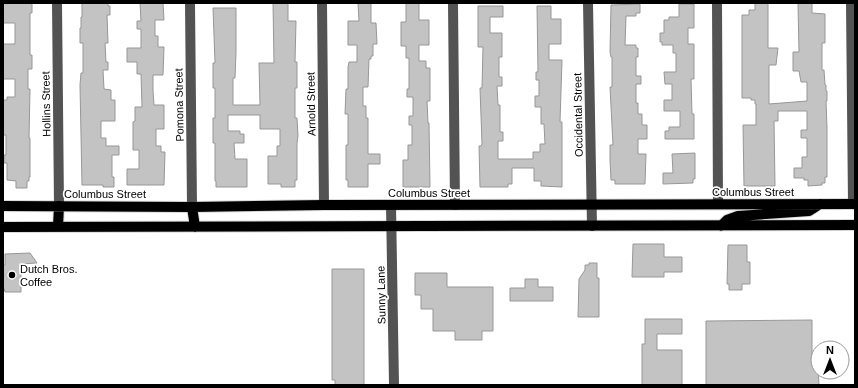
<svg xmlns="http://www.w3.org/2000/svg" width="858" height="388" viewBox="0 0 858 388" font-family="Helvetica,sans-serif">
	<rect width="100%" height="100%" fill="#fff"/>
	<path fill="#c3c3c3" stroke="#979797" d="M 3,3 L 32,3 L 32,13 L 30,13 L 30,55 L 32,55 L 32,69 L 28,69 L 28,89 L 30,89 L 29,138 L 30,138 L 30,177 L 29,177 L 29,181 L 27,181 L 27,188 L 16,188 L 16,181 L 7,180 L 7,163 L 4,163 L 4,155 L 6,155 L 6,135 L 3,135 L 3,100 L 7,100 L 7,97 L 15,97 L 15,79 L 3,79 L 3,44 L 15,44 L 15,23 L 3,23 Z
		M 82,3 L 108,3 L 108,6 L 110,6 L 110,15 L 107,15 L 108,43 L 105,43 L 106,62 L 108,62 L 108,70 L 103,70 L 104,89 L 111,90 L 111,100 L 115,100 L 115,121 L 101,121 L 101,138 L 106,138 L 106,146 L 119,146 L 119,155 L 112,155 L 112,177 L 114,177 L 114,187 L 103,187 L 103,185 L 82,185 L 80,85 L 81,73 L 83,73 L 83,43 L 80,43 L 80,28 L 81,28 L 81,17 L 82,17 Z
		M 140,3 L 163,3 L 164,20 L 155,20 L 155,36 L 158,36 L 158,47 L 164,47 L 163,75 L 153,75 L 153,91 L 154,105 L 164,105 L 164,129 L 156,129 L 156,146 L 161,146 L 161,152 L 165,152 L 164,185 L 127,185 L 127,169 L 139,169 L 139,150 L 133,150 L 133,122 L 135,121 L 135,107 L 142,107 L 141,74 L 137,74 L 137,62 L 127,62 L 127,48 L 141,48 L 141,29 L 137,29 L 137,21 L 141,21 Z
		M 273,3 L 288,3 L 288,21 L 296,21 L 295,62 L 297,62 L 297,88 L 295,88 L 295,118 L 297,118 L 298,136 L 297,143 L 297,180 L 295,180 L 295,187 L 281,187 L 281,184 L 268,184 L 268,156 L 277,156 L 277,146 L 280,146 L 280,129 L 260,129 L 260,115 L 228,115 L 228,131 L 240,131 L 240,134 L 244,134 L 244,143 L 234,143 L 235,159 L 247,159 L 247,187 L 216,187 L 216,181 L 215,181 L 215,143 L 213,143 L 213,118 L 215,118 L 215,88 L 213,88 L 213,63 L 215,63 L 213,8 L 236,8 L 236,52 L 235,78 L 233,78 L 233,105 L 260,105 L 259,63 L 274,63 Z
		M 358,3 L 371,3 L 371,23 L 376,23 L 377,44 L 373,44 L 373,56 L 371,56 L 371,59 L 369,59 L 368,87 L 363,87 L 363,106 L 366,106 L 366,118 L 368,118 L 368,154 L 380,154 L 380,164 L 368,164 L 368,187 L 348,187 L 348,180 L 346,180 L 346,145 L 348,145 L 348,114 L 345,114 L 346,89 L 348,89 L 348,67 L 349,62 L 357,62 L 357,45 L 348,45 L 348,21 L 359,21 Z
		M 406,3 L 419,3 L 419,20 L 429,20 L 429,45 L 419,45 L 419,61 L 426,61 L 426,68 L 430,68 L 430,101 L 427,101 L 428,123 L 429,123 L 430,187 L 403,187 L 403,160 L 408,160 L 408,145 L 412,145 L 412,125 L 409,125 L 409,116 L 413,116 L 413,97 L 407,97 L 407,89 L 409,89 L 409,58 L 406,58 L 406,46 L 401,46 L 401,22 L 406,22 Z
		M 755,3 L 768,3 L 768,48 L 778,48 L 776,65 L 769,65 L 769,104 L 807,101 L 807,82 L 801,82 L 799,71 L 793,71 L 793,52 L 799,52 L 798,3 L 812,3 L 812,13 L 825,14 L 825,43 L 822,43 L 822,70 L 824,70 L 825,85 L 826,85 L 826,91 L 827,91 L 827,101 L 826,101 L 827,128 L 827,177 L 825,177 L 825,183 L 822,183 L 822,185 L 808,186 L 808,180 L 804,180 L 804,178 L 794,178 L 794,168 L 802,168 L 802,157 L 807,157 L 807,138 L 801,138 L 801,130 L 807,130 L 807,111 L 778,111 L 778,121 L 774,121 L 775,186 L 744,186 L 743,125 L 756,125 L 756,104 L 755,104 L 755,100 L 751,100 L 751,98 L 742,98 L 742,15 L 749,15 L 749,10 L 755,10 Z
		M 640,4 L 640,13 L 636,13 L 636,16 L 626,16 L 625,45 L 636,45 L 636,48 L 638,48 L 638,57 L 636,57 L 636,76 L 641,76 L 641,84 L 636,84 L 636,103 L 638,103 L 638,114 L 642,114 L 642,125 L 647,125 L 647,139 L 638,139 L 638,154 L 646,154 L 645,184 L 615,184 L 615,180 L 611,180 L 610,160 L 610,145 L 613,145 L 610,87 L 612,87 L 612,57 L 611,57 L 610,52 L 611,5 Z
		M 679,4 L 694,4 L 694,28 L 688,28 L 688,44 L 694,44 L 694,79 L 691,79 L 692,114 L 694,114 L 694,139 L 665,139 L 665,131 L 669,131 L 669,127 L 680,127 L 680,111 L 664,111 L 664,100 L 672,100 L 672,84 L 665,84 L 664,72 L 676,72 L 676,53 L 673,53 L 673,45 L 662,45 L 662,42 L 660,42 L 660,33 L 664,33 L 664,20 L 669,20 L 669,17 L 679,17 Z
		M 478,6 L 503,6 L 503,17 L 490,17 L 490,33 L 502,33 L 502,57 L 499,57 L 499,77 L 502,77 L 502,86 L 497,86 L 498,105 L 500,105 L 500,132 L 503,132 L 503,141 L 498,141 L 498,159 L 533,159 L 533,152 L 540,152 L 540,144 L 545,144 L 544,124 L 541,124 L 541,107 L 535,107 L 535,96 L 539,96 L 539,80 L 536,80 L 536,72 L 538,72 L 537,6 L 551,6 L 551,19 L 561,19 L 561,44 L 549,44 L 549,60 L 562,60 L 560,122 L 562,122 L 562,187 L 541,186 L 541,181 L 534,181 L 534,168 L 512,168 L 512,184 L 508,184 L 508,187 L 480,187 L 479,146 L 481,146 L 482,144 L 480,88 L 482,88 L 483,47 L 478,47 Z
		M 695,153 L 695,179 L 693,179 L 693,183 L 663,184 L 663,173 L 673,173 L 672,154 Z
		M 633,244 L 664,244 L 664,257 L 682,257 L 682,272 L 664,272 L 664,277 L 632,277 Z
		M 728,245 L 747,245 L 747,262 L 750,262 L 750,284 L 742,284 L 742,290 L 729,290 L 729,284 L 727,284 Z
		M 30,253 L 37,263 L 21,264 L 21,292 L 5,292 L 3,285 L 3,265 L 5,265 L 5,254 Z
		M 589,263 L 597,263 L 597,278 L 599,278 L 599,317 L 578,317 L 579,279 L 585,270 L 585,265 L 589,265 Z
		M 332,269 L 364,269 L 364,385 L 335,385 L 335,380 L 332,380 Z
		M 415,273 L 447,273 L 447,287 L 493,287 L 493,331 L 482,331 L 482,340 L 455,340 L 455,331 L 433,331 L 433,309 L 421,309 L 421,295 L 415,295 Z
		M 525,279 L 538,279 L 538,287 L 553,287 L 553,301 L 510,301 L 510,288 L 525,288 Z
		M 645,319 L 682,319 L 682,334 L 657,334 L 657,350 L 682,350 L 682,385 L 642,385 L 642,344 L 645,344 Z
		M 812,320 L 812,365 L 818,365 L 819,385 L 706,385 L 706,321 Z"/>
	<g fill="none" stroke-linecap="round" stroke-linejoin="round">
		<defs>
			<path id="major" d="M 3,206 L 192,207 L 324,205 L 855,204
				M 192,207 L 195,227
				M 721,226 L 727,220 L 738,216 L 809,211 L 820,204
				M 3,227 L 855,225
				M 58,227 L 59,206"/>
		</defs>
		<use href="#major" stroke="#dbdbdb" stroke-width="12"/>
		<path stroke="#535353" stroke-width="10" d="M 57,3 L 59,206
			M 190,3 L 192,207
			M 322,3 L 324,205
			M 453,3 L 455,205
			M 588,3 L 592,226
			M 717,3 L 718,204
			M 851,3 L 853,204
			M 391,205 L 394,385"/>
		<use href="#major" stroke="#000" stroke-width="10"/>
	</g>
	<circle fill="#000" stroke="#fff" stroke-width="1.5" cx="12" cy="275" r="4"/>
	<g text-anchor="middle" stroke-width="3.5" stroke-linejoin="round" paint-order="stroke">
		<g font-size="11" fill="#000" stroke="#fff">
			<text transform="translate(46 104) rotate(-91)" y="4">Hollins Street</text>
			<text transform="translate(311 104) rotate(-91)" y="4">Arnold Street</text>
			<text transform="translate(179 105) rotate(-91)" y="4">Pomona Street</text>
			<text transform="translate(578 115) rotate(-91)" y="4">Occidental Street</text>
			<text x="753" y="196">Columbus Street</text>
			<text x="429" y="197">Columbus Street</text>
			<text x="105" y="198">Columbus Street</text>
			<text transform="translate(381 295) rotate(-91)" y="4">Sunny Lane</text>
		</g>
		<g font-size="11" fill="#000" stroke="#fff" text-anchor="start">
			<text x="20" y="273">Dutch Bros.<tspan x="20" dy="13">Coffee</tspan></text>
		</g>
	</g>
	<rect width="858" height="388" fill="none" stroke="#000000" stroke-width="8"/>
	<g transform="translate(830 360)"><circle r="19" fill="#ffffff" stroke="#999999"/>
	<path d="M0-3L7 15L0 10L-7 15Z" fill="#000000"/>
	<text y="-6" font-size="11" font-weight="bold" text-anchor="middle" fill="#000000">N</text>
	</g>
</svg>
